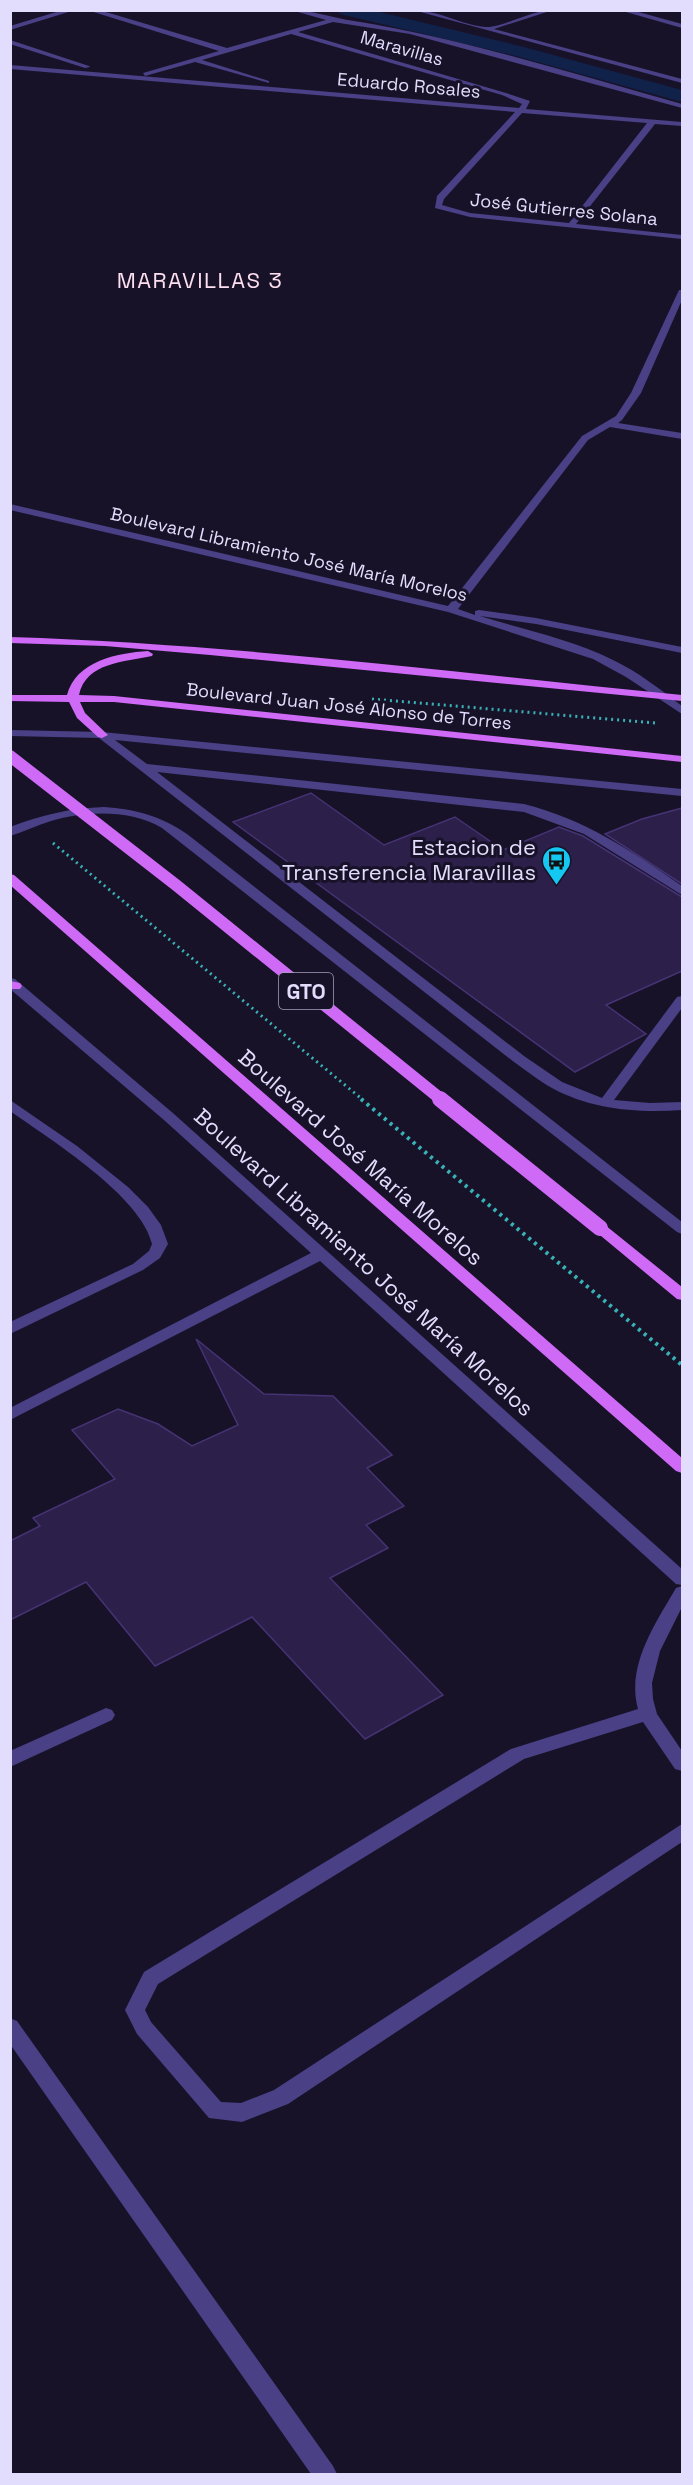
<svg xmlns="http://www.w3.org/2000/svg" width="693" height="2485" font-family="'Space Grotesk',sans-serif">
	<rect width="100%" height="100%" fill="#181229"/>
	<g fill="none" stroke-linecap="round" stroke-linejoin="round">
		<path fill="#10214a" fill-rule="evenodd" d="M337 10H371L524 47 682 90V102L512 55 340 14Z"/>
	</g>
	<path fill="#2c1f49" stroke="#453374" stroke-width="1.5" d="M311 793 384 845 455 817 503 850 559 827 583 836 682 897V971L606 1005 646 1034 575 1072 233 822Z
		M682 808V884L605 834 642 819Z
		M196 1339 264 1394 333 1396 392 1455 367 1468 404 1506 366 1525 388 1548 330 1578 443 1695 365 1739 252 1617 155 1666 86 1582 10 1620V1541L40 1526 33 1518 115 1479 72 1430 118 1409 158 1424 192 1446 238 1425Z"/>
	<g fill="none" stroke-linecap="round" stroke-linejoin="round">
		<path stroke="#38b2b6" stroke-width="3" stroke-dasharray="2 4" stroke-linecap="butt" d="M372 699 655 723
			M53 843 363 1100"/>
		<path stroke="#38b2b6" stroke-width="4" stroke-dasharray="3 4.5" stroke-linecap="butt" d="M361 1099 682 1365"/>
		<path fill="#494085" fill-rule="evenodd" d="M63 10H75L10 30V26Z
			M87 10H99L227 48 326 20 291 10C312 10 333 18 354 21 465 39 574 74 682 104V108L410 34 333 22 298 32 506 93 530 101 526 109 682 122V126L655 124 576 224 682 235V239L470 217 435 208 437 196 515 112 10 69V65L519 108 522 104 502 95 291 34 202 60 269 81V83L195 62 145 76 143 73 219 51ZM522 113 647 123 569 223 470 213 442 205 444 199Z
			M413 10C438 10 461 25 486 27 502 28 531 10 553 10L494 29 682 79V83Z
			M619 10H631L682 24V28Z
			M10 40 89 66 90 67 85 68 10 44Z
			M679 290H682V300L641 393 622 420 618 423 682 433V439L610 427 588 440 458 609 475 615V611L479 610 536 618 682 647V653L536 624 480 616C524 630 571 639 613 660 638 672 660 689 682 706V714L626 677 593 659 448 612 10 510V504L448 606 582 436 616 416 631 393Z
			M10 730 102 732 682 789V796L115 740 147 764 524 804C584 819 632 851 682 886V895L584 834 524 812 157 772 524 1056 562 1082 602 1098 677 997 682 996V1008L614 1100 650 1103 682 1102V1110C638 1113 592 1110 552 1088 539 1081 527 1071 514 1062L99 738 10 736Z
			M104 807C135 809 161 816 187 834L682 1222V1234L677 1232 162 828C129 809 86 811 51 821 37 825 24 832 10 836V827C41 815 71 808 104 807Z
			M10 978 15 979 174 1114 682 1569V1585L676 1584 320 1261 10 1420V1408L311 1253 164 1120 10 989Z
			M10 1100 77 1146 128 1187 148 1207 161 1225 168 1244 160 1258 143 1270 10 1334V1322L133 1264 149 1251 152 1244C141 1196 51 1140 10 1111Z
			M682 1586V1607L660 1651 652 1683 653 1699 657 1714 682 1751V1771L675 1769 643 1722 524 1759 158 1984 145 2010 151 2022 221 2102 241 2103 274 2090 682 1824V1842L288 2104 242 2122 209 2118 137 2034 125 2010 144 1972 511 1749 638 1709C626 1666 655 1624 676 1588Z
			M106 1708 112 1710 115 1715 112 1720 10 1767V1751Z
			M10 2018 17 2021 333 2466 337 2474H311L10 2044Z"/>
		<path fill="#ce6af6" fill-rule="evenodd" d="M10 637C234 644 459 673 682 695V701L210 655 105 646 10 643Z
			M148 651 153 654 152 656C125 662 86 662 79 695L114 696 682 756V762L114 702H80L85 713 108 735 102 738 98 737 77 718 69 702 10 701V695H67C76 661 117 653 148 651Z
			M10 874 14 875 682 1458V1473L676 1471 10 885Z
			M10 981 20 983 22 986 20 989H10Z
			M600 1223 605 1225 682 1287V1300L677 1299 595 1231 593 1228Z"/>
		<path stroke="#ce6af6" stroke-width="12" d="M10 756 176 885 442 1100"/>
		<path stroke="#ce6af6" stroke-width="16" d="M440 1099 600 1228"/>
	</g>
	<defs>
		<symbol id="bus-pin" viewBox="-11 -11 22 30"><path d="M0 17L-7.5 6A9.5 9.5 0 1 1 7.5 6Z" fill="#15c8f1" stroke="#181229"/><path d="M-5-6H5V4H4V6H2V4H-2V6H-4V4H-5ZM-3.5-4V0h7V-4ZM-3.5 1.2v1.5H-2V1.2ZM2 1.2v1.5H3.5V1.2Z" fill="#111"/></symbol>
	</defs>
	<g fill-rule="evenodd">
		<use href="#bus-pin" x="540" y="844" width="33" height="45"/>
	</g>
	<g text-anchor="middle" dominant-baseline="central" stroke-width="6" stroke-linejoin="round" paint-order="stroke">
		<g font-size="18" fill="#e3ddfd" stroke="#181229">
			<text transform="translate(402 48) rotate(16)">Maravillas</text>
			<text transform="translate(409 85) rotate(5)">Eduardo Rosales</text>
			<text transform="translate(564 209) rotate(6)">José Gutierres Solana</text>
			<text transform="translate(289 554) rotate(13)">Boulevard Libramiento José María Morelos</text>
			<text transform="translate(349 706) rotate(6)">Boulevard Juan José Alonso de Torres</text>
		</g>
		<rect fill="#181229" stroke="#a6a0bd" stroke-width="1.5" x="279" y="973" width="54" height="36" rx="4.5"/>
		<g font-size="21" font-weight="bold" fill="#e3ddfd">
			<text x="306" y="991">GTO</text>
		</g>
		<g font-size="22" letter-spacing="1.5" fill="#fddfef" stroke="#181229">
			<text x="200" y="280">MARAVILLAS 3</text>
		</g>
		<g font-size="22" fill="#e3ddfd" stroke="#181229" text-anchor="end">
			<text x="536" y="847">Estacion de<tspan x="536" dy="25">Transferencia Maravillas</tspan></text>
		</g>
		<g font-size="22" fill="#e3ddfd" stroke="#181229">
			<text transform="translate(361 1157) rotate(41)">Boulevard José María Morelos</text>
			<text transform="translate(364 1262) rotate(42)">Boulevard Libramiento José María Morelos</text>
		</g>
	</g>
	<rect width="693" height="2485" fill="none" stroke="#e3ddfd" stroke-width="24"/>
</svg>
